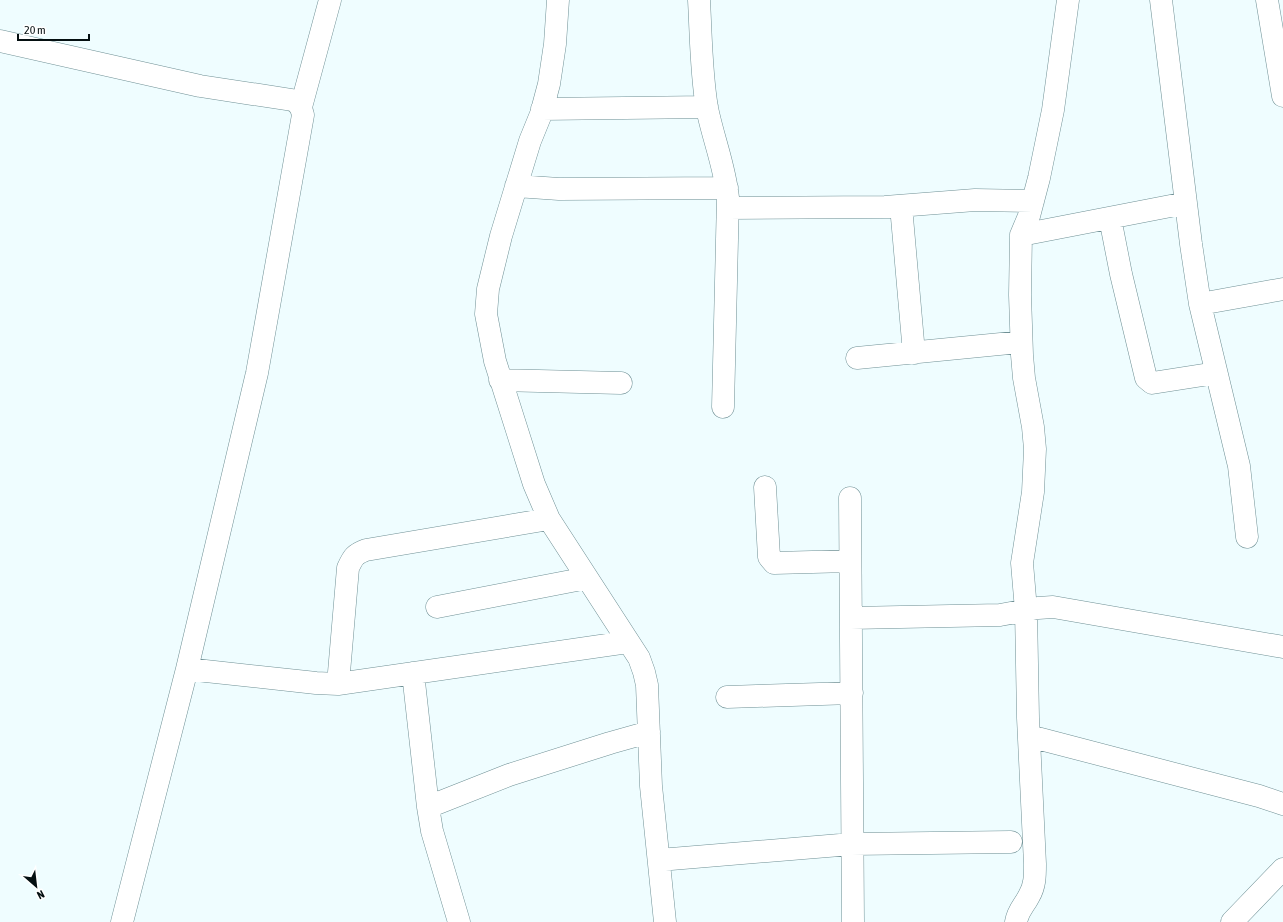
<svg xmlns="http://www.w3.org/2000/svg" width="1283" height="922" font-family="'Asap Condensed',sans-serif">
	<rect width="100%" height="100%" fill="#effdff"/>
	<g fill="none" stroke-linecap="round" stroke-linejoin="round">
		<defs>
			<path id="minor" d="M558 0 555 44 549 84 541 114 530 141 501 236 488 289 486 314 495 361 534 484 549 519 639 658 644 672 647 685 651 786 665 922
				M699 0C701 36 701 72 707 108 713 138 725 167 728 198L723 407
				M1161 0 1191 244 1200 304 1239 466 1247 537
				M1267 0 1283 96
				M0 41 200 86 292 100C300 104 301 107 303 115L257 373 187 669 122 922
				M301 107 330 0
				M542 109 707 107
				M516 186 559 189 727 188
				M901 206 914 353
				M728 208 885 207 975 200 1033 201
				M1110 218 1121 274 1146 378 1152 383 1216 373
				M1021 235 1186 203
				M1200 304 1283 289
				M857 358 1021 342
				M500 380 621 383
				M765 487 769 557 774 563 850 561
				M850 498 853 922
				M437 607 587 578
				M851 618 1000 615 1038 608 1053 607 1283 647
				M187 669 316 683 338 684 628 642
				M413 673 428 807 432 831 459 922
				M338 684 348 568C353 557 355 554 366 550L549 519
				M727 697 852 693
				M1029 736 1259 796 1283 804
				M428 807 509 775 610 743 649 732
				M659 860 852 844 1011 842
				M1016 922C1018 910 1024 906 1029 896 1035 886 1035 876 1035 864L1028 718 1026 610 1022 563 1033 492 1035 449 1033 427 1024 378 1022 355 1020 295 1021 235 1029 216 1039 178 1053 110 1068 0
				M1232 922 1283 869"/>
		</defs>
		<use href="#minor" stroke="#6f9095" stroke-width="23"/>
		<use href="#minor" stroke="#fff" stroke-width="22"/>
	</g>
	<g transform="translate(36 886) rotate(152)" stroke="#ffffff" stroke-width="3" paint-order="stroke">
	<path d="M0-3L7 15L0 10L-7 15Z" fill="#040f11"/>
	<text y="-6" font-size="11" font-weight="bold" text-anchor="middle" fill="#040f11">N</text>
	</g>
	<path d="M18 34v6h71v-6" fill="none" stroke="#040f11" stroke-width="2"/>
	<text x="24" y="34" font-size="12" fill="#040f11" stroke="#ffffff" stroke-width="3" paint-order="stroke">20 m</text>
</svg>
